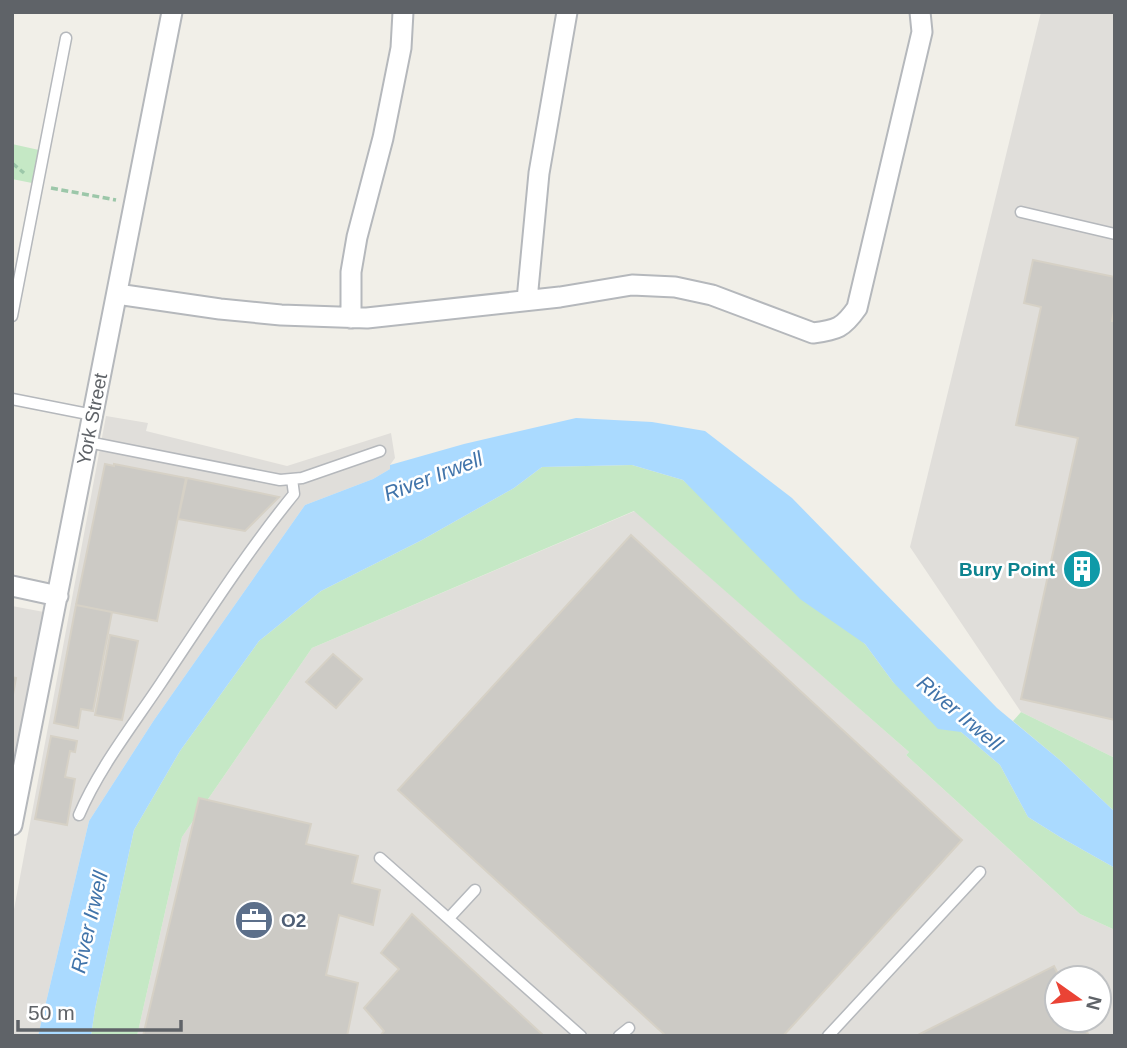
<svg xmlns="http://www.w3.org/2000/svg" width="1127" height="1048" font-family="Helvetica,sans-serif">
	<rect width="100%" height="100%" fill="#f1efe8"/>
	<path fill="#e0deda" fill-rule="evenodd" d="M1041 12H1115V758L1021 712 910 547Z
		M106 416 148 423 146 431 287 466 391 433 395 458 390 465V469L373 479 305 505 154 720 89 821 38 1036H12V920Z
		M635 511 909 752 906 755 1080 914 1115 930V1036H137L182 837 312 648ZM1057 978H1099V1020H1057Z
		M12 606 44 612 13 767H12Z"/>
	<path fill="#c5e8c5" d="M12 144 39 150 32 183 12 179Z
		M632 465 683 480 865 644 893 682 961 732 1000 765 1028 817 1060 837 1115 868V930L1080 914 906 755 909 752 634 511 312 648 182 837 137 1036H91L95 1009 134 830 180 751 259 641 321 591 422 540 514 488 542 467Z
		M1021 712 1115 758V812L1061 761 1013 721Z"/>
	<path fill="#aadaff" d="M576 418 652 422 705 431 792 498 997 708 1061 761 1115 812V868L1060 837 1028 817 1000 765 961 732 938 729 893 682 865 644 800 599 683 480 632 465 542 467 514 488 422 540 321 591 259 641 180 751 134 830 95 1009 91 1036H38L89 821 154 720 305 505 373 479 390 469V465L464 444Z"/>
	<path fill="#cccac5" stroke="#d6d1c6" stroke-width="2" d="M1033 260 1115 277V306L1112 321H1115V720L1021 699 1078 438 1016 425 1041 307 1024 303Z
		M105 464 114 466V464L186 478 157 621 76 605Z
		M187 478 279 497 245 531 178 519Z
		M631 535 962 840 783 1036H666L398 790Z
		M76 605 112 612 93 711 81 709 78 728 54 723Z
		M110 635 138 641 122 720 95 715Z
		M333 654 362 679 336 708 306 682Z
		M12 677 16 678 12 700Z
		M51 736 77 741 75 752 70 751 65 777 75 779 67 825 35 819Z
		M199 798 311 824 306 844 358 856 352 883 380 890 373 925 339 915 326 975 358 983 347 1036H143Z
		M412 914 544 1036H380L384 1031 364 1008 399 969 381 953Z
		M1054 966 1060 978H1057V1020H1081L1089 1036H916Z"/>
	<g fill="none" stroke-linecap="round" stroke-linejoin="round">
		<defs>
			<path id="lane" d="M1021 212 1115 234
				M12 316 66 38
				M12 399 93 415
				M88 442 280 480 302 478 380 451
				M79 815C99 768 133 725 161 683 204 619 245 554 294 494L292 479
				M380 858 581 1036
				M449 918 475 890
				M619 1036 629 1028
				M828 1036 980 872"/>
			<path id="street" d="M117 294 220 309 281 315 367 318 560 297 632 285 675 287 712 295 813 333C837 330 843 328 857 308L922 32 920 12
				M527 300 539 173 567 12
				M351 318V272L357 237 383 138 401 48 403 12
				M12 586 58 596
				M12 825 172 12"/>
		</defs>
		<use href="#lane" stroke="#b5b8bc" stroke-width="13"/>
		<use href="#street" stroke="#b5b8bc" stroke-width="23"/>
		<path stroke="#9cc7a9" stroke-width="3.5" stroke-dasharray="7 3.5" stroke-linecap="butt" d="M12 163 24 173
			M51 188 116 200"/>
		<use href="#lane" stroke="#fff" stroke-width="10"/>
		<use href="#street" stroke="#fff" stroke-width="19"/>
	</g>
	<defs>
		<symbol id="building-disc" viewBox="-11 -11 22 22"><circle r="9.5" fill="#0f9aa8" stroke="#fff"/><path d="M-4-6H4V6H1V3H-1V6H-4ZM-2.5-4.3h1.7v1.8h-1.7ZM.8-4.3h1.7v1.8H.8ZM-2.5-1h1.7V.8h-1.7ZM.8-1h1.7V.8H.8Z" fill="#fff"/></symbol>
		<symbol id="office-disc" viewBox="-11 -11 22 22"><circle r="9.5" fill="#5c6f8a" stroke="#fff"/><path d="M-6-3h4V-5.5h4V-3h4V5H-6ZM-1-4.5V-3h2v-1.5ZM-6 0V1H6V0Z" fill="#fff"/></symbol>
	</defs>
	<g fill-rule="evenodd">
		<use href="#building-disc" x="1060" y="547" width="44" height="44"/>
		<use href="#office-disc" x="232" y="898" width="44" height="44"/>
	</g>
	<g text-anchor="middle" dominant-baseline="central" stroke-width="5" stroke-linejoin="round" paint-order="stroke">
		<g font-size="19" fill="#5f6368" stroke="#fff">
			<text transform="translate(92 419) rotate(-79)">York Street</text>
		</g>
		<g font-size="19" font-weight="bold" fill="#0d838f" stroke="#fff" text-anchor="end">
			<text x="1055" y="569">Bury Point</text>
		</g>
		<g font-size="19" font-weight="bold" fill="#4e5e75" stroke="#fff" text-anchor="start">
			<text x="281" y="920">O2</text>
		</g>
		<g font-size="21" font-style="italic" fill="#4174aa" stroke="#fff">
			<text transform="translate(433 476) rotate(-21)">River Irwell</text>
			<text transform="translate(960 713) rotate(40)">River Irwell</text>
			<text transform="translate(89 922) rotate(-77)">River Irwell</text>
		</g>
	</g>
	<rect width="1127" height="1048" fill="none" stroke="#5f6368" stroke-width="28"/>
	<g transform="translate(1078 999) rotate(104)"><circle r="33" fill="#ffffff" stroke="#bfc1c3" stroke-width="2"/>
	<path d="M0-5L12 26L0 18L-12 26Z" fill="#ea4335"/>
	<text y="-10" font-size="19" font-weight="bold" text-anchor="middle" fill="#5f6368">N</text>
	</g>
	<path d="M18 1020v10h163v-10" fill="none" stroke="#5f6368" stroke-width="3.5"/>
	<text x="28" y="1020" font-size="21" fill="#5f6368" stroke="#ffffff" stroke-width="5" paint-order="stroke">50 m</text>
</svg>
